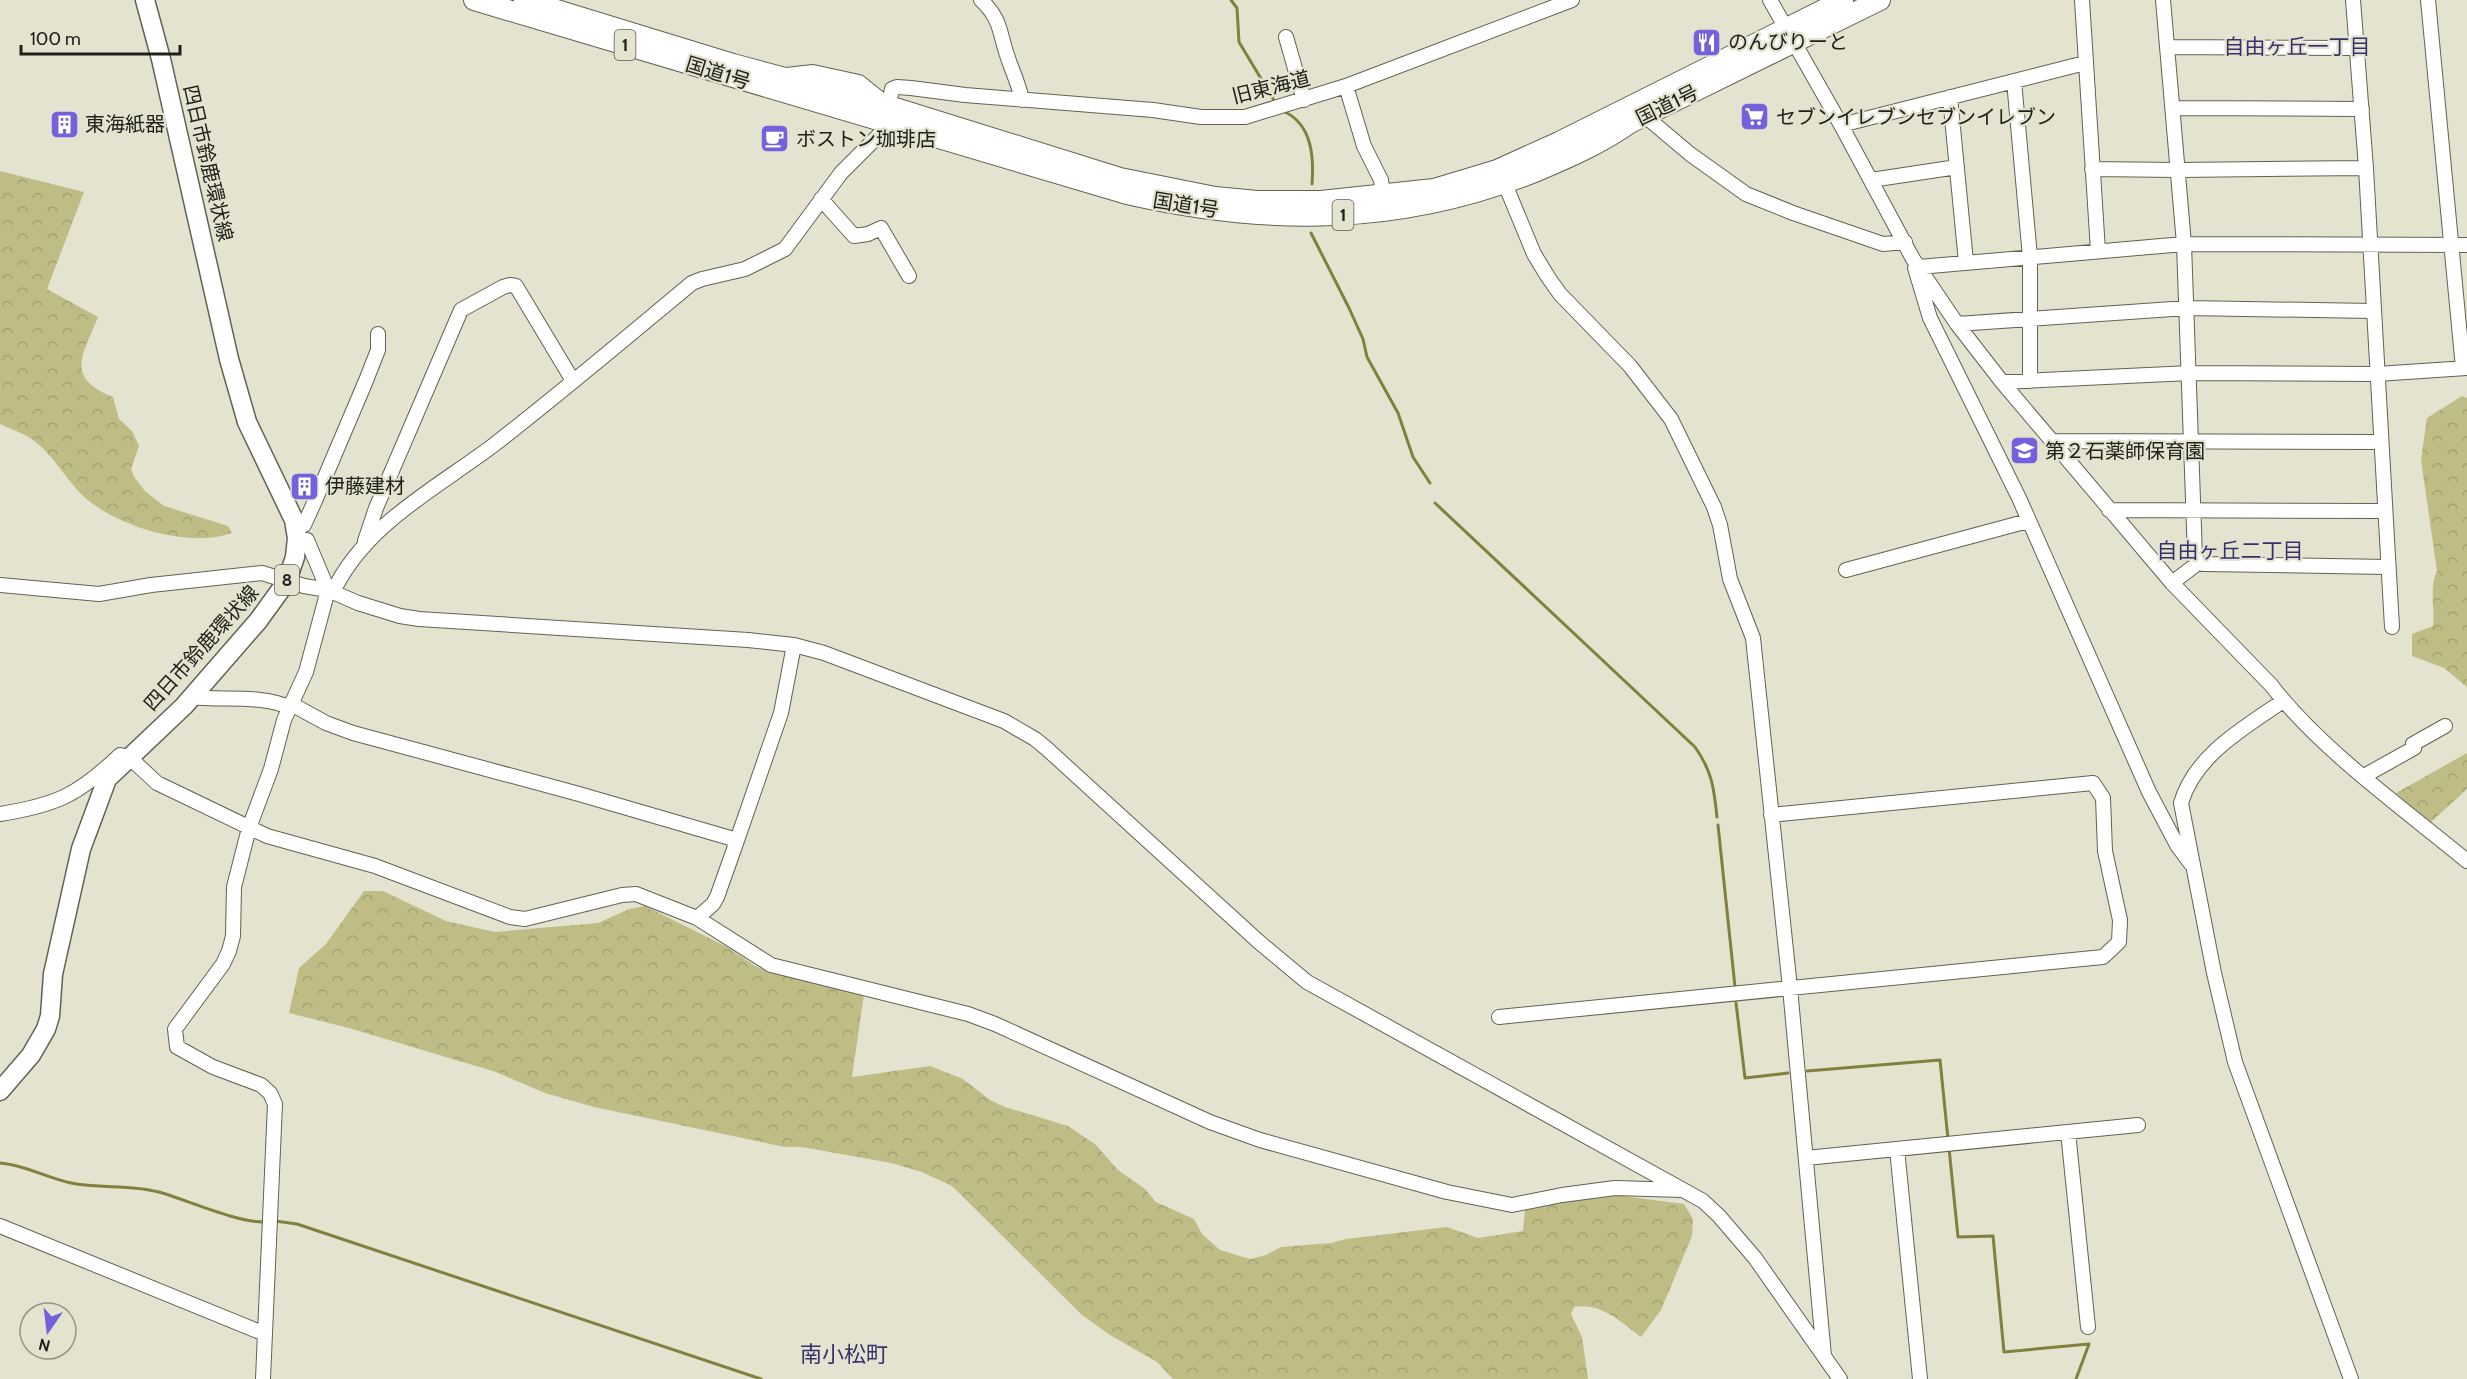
<svg xmlns="http://www.w3.org/2000/svg" width="2467" height="1379" font-family="Cabin,'Noto Sans JP',sans-serif">
	<defs>
		<pattern id="forest-crowns" width="20" height="18" patternUnits="userSpaceOnUse" patternTransform="scale(1.5)"><rect width="20" height="18" fill="#bfbd85"/><path d="M2 6a3 3 0 1 1 6 0M12 15a3 3 0 1 1 6 0" fill="none" stroke="#a4a272"/></pattern>
	</defs>
	<rect width="100%" height="100%" fill="#e3e3d0"/>
	<path fill="url(#forest-crowns)" d="M0 171 84 192 47 289 98 317C83 355 64 377 113 397L119 419 132 431 139 446 131 469 134 477 145 491 164 506 228 526 232 533C190 548 123 528 89 501 68 484 55 456 33 440 24 433 10 429 0 424Z
		M2462 396 2467 398V687L2444 668 2412 656V634L2433 626C2435 608 2429 587 2437 571L2421 460 2427 418Z
		M2467 753V789L2430 823 2396 793Z
		M364 891H383L446 921 495 932 598 923 629 909 645 906 727 947 755 966 771 973 864 994 852 1077 930 1066 963 1079 990 1100 1005 1107 1068 1126 1096 1145 1118 1170 1145 1189 1156 1202 1194 1219 1202 1234 1220 1250 1250 1259 1266 1255 1281 1247 1331 1243 1346 1239 1447 1227 1478 1238 1523 1231 1525 1210 1608 1194 1684 1204 1693 1219 1692 1236 1661 1310 1641 1337C1621 1322 1601 1302 1574 1307L1571 1314 1582 1337 1588 1379H1173L1157 1362 1110 1335 1082 1315 952 1186 922 1172 891 1163 802 1147H785L594 1107 545 1093 496 1072 349 1028 289 1013 299 968 326 944Z"/>
	<g fill="none" stroke-linecap="round" stroke-linejoin="round">
		<path stroke="#82803d" stroke-width="3" d="M1231 0 1237 8 1239 42 1275 102
			M1285 112C1312 125 1314 157 1312 184
			M1311 233 1349 308 1363 339 1367 357 1398 413 1413 457 1430 483
			M1435 503 1695 747C1712 771 1714 788 1717 817
			M1718 825 1735 987
			M1736 1003 1745 1078 1788 1073
			M1807 1071 1940 1060 1948 1139
			M1949 1148 1958 1237 1993 1236 2004 1352 2089 1344 2076 1379
			M0 1163C25 1165 47 1178 71 1183 100 1189 130 1184 159 1192 187 1200 238 1223 265 1222
			M275 1221 297 1224 761 1379"/>
		<defs>
			<path id="minor" d="M981 0C1001 19 999 31 1007 55 1012 71 1019 84 1022 100
				M1770 0 1841 125 1913 259 1957 324 2002 382 2172 583 2271 685C2320 749 2404 809 2467 861
				M2082 0 2098 251
				M2163 0 2184 244 2195 557 2198 563 2204 564 2388 567
				M2353 0 2366 168 2392 627
				M2428 0 2463 368
				M1286 37 1304 100
				M2167 47 2357 48
				M786 75 813 72 859 82 884 102
				M2014 81 2030 257V381
				M1346 86 1364 146 1381 180 1383 195
				M1950 97 1966 262
				M2173 108 2362 109
				M1639 111 1690 154 1746 194 1793 213 1883 244 1905 242
				M1841 125 2085 63
				M2092 169 2178 170 2366 168
				M1871 180 1957 167
				M1505 184 1534 254 1548 277 1560 294 1630 366 1671 419 1714 507 1720 525 1730 579 1753 638 1790 988 1824 1356
				M821 199 854 236 868 234 881 228 909 276
				M1919 267 2184 244 2467 245
				M1915 268 1930 318 2019 498 2149 792 2177 845 2191 864
				M1957 324 2187 308 2373 311
				M2002 382 2190 373 2377 374 2467 368
				M2051 441 2381 442
				M2109 510 2385 511
				M296 529 304 525 314 503 365 383 378 350V334
				M365 541 376 508 461 310 503 287 510 285 516 286 573 381
				M1846 570 2028 521
				M2172 583 2198 563
				M0 585 99 594 151 585 262 573 304 586 328 590 358 603 400 616 419 619 748 640 794 645 824 653 1004 721 1035 739 1046 748 1259 942 1307 982 1703 1201 1719 1216 1755 1258 1840 1379
				M333 592C365 524 437 488 495 444 562 392 627 337 692 283L702 279 745 269 785 249 841 173 880 134 885 122 892 89 897 87 911 88 965 95 1153 110 1201 117H1245L1346 86 1572 0
				M191 697C224 701 261 694 291 708
				M2283 701C2244 728 2195 755 2181 803L2214 973 2235 1062 2351 1379
				M293 705 326 723 353 733 579 794 737 840
				M2364 776 2414 748 2413 744 2445 726
				M0 814C57 805 78 795 120 755L129 757 157 783 267 836 375 866 510 917 525 919 622 895 636 894 697 918 771 965 968 1014 995 1024 1210 1122 1260 1140 1447 1192 1512 1205 1562 1195 1615 1188 1682 1190
				M697 918 713 904 717 897 733 852 781 713 794 645
				M1499 1017 2103 957 2119 942 2120 920 2105 851 2103 798 2093 783 1771 815
				M2068 1132 2088 1327
				M1897 1149 1920 1379
				M1806 1158 2138 1125
				M0 1226 265 1334
				M263 1379 275 1104 270 1093 261 1085 213 1067 177 1047 175 1029 223 964 229 951 233 936 234 887 249 828 271 769 284 720 306 672 328 590 307 540 297 538"/>
			<path id="major" d="M0 1091 31 1055 46 1029 50 1016 53 974 81 849 107 779 184 706 258 621 287 581 295 557 297 538 294 520 247 422 229 359 161 59 145 0"/>
			<path id="highway" d="M474 0 1127 194C1268 226 1401 226 1537 171 1570 157 1600 144 1630 123L1880 0
				M524 0 733 64 889 106 1120 178 1215 197 1257 201H1321L1434 189 1497 170 1559 142 1843 0"/>
		</defs>
		<use href="#minor" stroke="#626252" stroke-width="16"/>
		<use href="#major" stroke="#626252" stroke-width="21"/>
		<use href="#highway" stroke="#626252" stroke-width="22"/>
		<use href="#minor" stroke="#fff" stroke-width="14"/>
		<use href="#major" stroke="#fff" stroke-width="18"/>
		<use href="#highway" stroke="#fff" stroke-width="20"/>
	</g>
	<defs>
		<symbol id="restaurant-square" viewBox="-11 -11 22 22"><rect x="-9" y="-9" width="18" height="18" rx="4" fill="#7461db" stroke="#e3e3d0"/><path d="M-5-6h1v4h1v-4h1v4h1v-4h1v5L-1.5 .5V6h-2V.5L-5-1ZM5-6V6H3V1.5H1.5Q1.5-4 5-6Z" fill="#fff"/></symbol>
		<symbol id="supermarket-square" viewBox="-11 -11 22 22"><rect x="-9" y="-9" width="18" height="18" rx="4" fill="#7461db" stroke="#e3e3d0"/><path d="M-6-5.5h2.5l.6 2H6L4.5 2H-2.5L-4.4-4H-6ZM-1.5 3.2a1.3 1.3 0 1 0 .1 0ZM3 3.2a1.3 1.3 0 1 0 .1 0Z" fill="#fff"/></symbol>
		<symbol id="building-square" viewBox="-11 -11 22 22"><rect x="-9" y="-9" width="18" height="18" rx="4" fill="#7461db" stroke="#e3e3d0"/><path d="M-4-6H4V6H1V3H-1V6H-4ZM-2.5-4.3h1.7v1.8h-1.7ZM.8-4.3h1.7v1.8H.8ZM-2.5-1h1.7V.8h-1.7ZM.8-1h1.7V.8H.8Z" fill="#fff"/></symbol>
		<symbol id="cafe-square" viewBox="-11 -11 22 22"><rect x="-9" y="-9" width="18" height="18" rx="4" fill="#7461db" stroke="#e3e3d0"/><path d="M-5.5-4.5H6V0H3Q3 3.5 0 3.5H-2.5Q-5.5 3.5-5.5 0ZM3-3.2v2h1.7v-2ZM-6 4.5H4V6H-6Z" fill="#fff"/></symbol>
		<symbol id="school-square" viewBox="-11 -11 22 22"><rect x="-9" y="-9" width="18" height="18" rx="4" fill="#7461db" stroke="#e3e3d0"/><path d="M0-5L7-2L0 1L-7-2ZM-4 1L0 2.5L4 1V4Q0 6-4 4Z" fill="#fff"/></symbol>
	</defs>
	<g fill-rule="evenodd">
		<use href="#restaurant-square" x="1690" y="26" width="33" height="33"/>
		<use href="#supermarket-square" x="1738" y="100" width="33" height="33"/>
		<use href="#building-square" x="48" y="108" width="33" height="33"/>
		<use href="#cafe-square" x="758" y="122" width="33" height="33"/>
		<use href="#school-square" x="2008" y="434" width="33" height="33"/>
		<use href="#building-square" x="288" y="470" width="33" height="33"/>
	</g>
	<g text-anchor="middle" dominant-baseline="central" stroke-width="4.5" stroke-linejoin="round" paint-order="stroke">
		<g fill="#e3e3d0" stroke="#5b5b51" stroke-width="1.5">
			<rect x="614.5" y="30" width="21" height="30" rx="4.5"/>
			<rect x="1332.5" y="200" width="21" height="30" rx="4.5"/>
			<rect x="275" y="565" width="24" height="30" rx="4.5"/>
		</g>
		<g font-size="18" font-weight="bold" fill="#21211b">
			<text x="625" y="45">1</text>
			<text x="1343" y="215">1</text>
			<text x="287" y="580">8</text>
		</g>
		<g font-size="20" fill="#21211b" stroke="#e3e3d0" text-anchor="start">
			<text x="1728" y="42">のんびりーと</text>
			<text x="1776" y="117">セブンイレブンセブンイレブン</text>
			<text x="85" y="124">東海紙器</text>
			<text x="796" y="139">ボストン珈琲店</text>
			<text x="2045" y="451">第２石薬師保育園</text>
			<text x="325" y="486">伊藤建材</text>
		</g>
		<g font-size="20" fill="#21211b" stroke="#e3e3d0">
			<text transform="translate(718 73) rotate(17)">国道1号</text>
			<text transform="translate(1271 87) rotate(-14)">旧東海道</text>
			<text transform="translate(1667 105) rotate(-26)">国道1号</text>
			<text transform="translate(208 163) rotate(77)">四日市鈴鹿環状線</text>
			<text transform="translate(1186 205) rotate(9)">国道1号</text>
			<text transform="translate(201 648) rotate(-48)">四日市鈴鹿環状線</text>
		</g>
		<g font-size="21" fill="#382f6b" stroke="#e3e3d0">
			<text x="2297" y="46">自由ヶ丘一丁目</text>
			<text x="2230" y="550">自由ヶ丘二丁目</text>
		</g>
		<g font-size="22" fill="#382f6b" stroke="#e3e3d0">
			<text x="844" y="1354">南小松町</text>
		</g>
	</g>
	<g transform="translate(48 1331) rotate(194)"><circle r="28" fill="#e3e3d0" stroke="#959588" stroke-width="1.5"/>
	<path d="M0-4.5L10 22L0 15L-10 22Z" fill="#7461db"/>
	<text y="-9" font-size="16" font-weight="bold" text-anchor="middle" fill="#21211b">N</text>
	</g>
	<path d="M21 45v9h159v-9" fill="none" stroke="#21211b" stroke-width="3"/>
	<text x="30" y="45" font-size="18" fill="#21211b" stroke="#e3e3d0" stroke-width="4.5" paint-order="stroke">100 m</text>
</svg>
